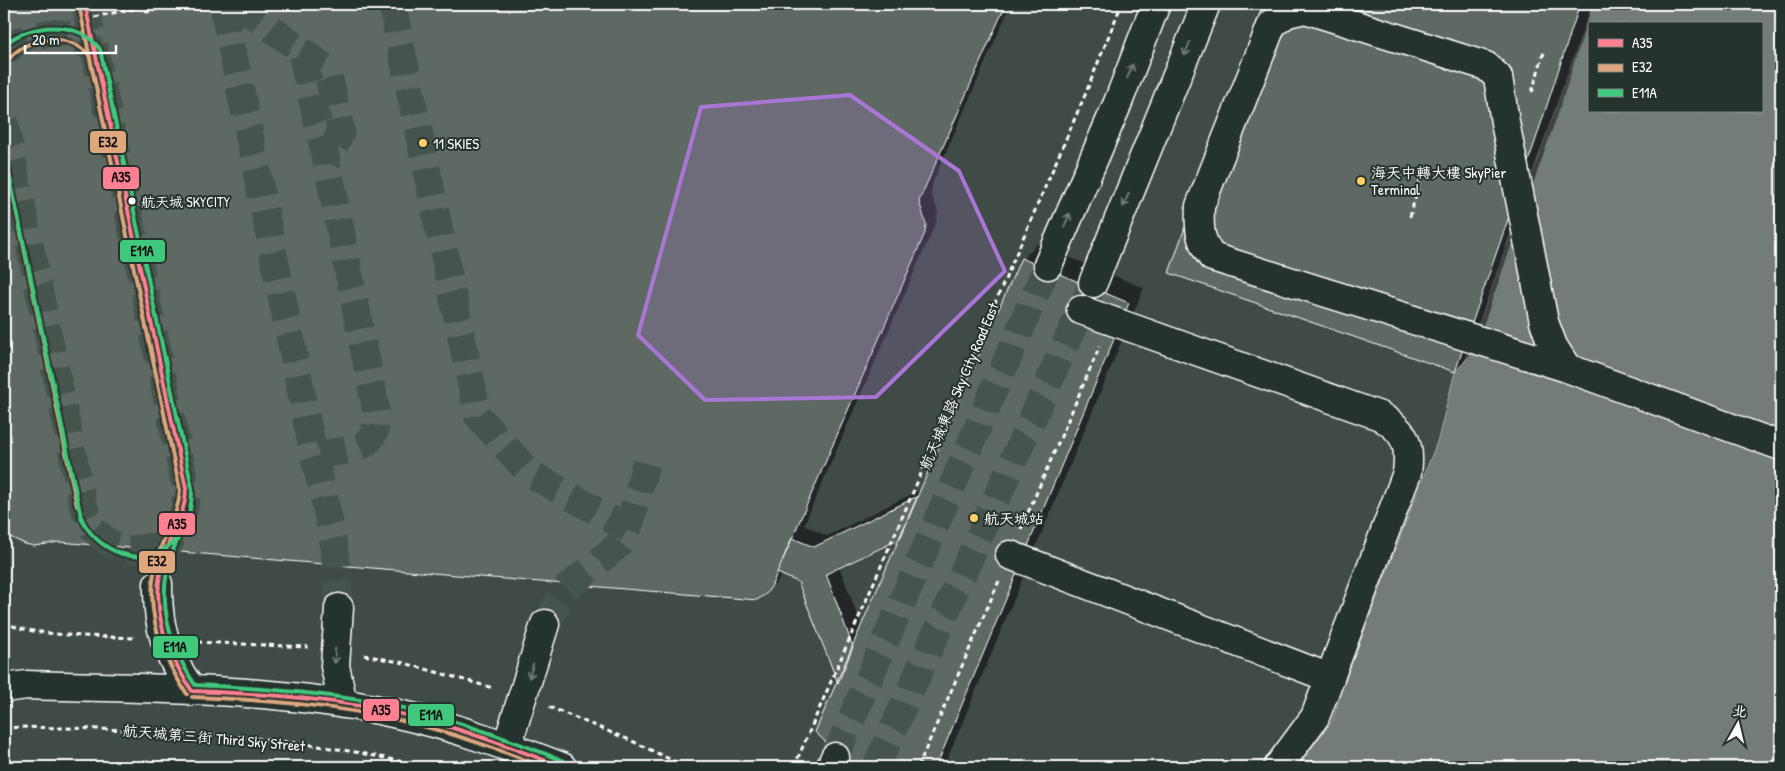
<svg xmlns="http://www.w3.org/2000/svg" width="1785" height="771" font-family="'Patrick Hand','LXGW WenKai TC',sans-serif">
	<rect width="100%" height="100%" fill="#333f3a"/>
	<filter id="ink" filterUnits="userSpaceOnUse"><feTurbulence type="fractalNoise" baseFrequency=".02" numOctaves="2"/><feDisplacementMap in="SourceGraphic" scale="10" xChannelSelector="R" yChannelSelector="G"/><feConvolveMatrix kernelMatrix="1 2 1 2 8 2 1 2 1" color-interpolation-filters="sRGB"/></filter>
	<g filter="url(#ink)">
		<path fill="#404c47" d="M4 4H1593L1466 360 1455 372 1459 380 1344 683 1332 721 1297 767H4Z"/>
		<path fill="#737b78" stroke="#abb0ae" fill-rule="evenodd" d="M1593 4H1755L1781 11V767H1297L1332 721 1344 683 1438 439 1455 372 1466 360ZM1589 24H1761V111H1589Z"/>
		<path fill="#0007" fill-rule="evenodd" d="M4 4H1011L933 182 931 194 938 211 937 220 804 525 827 536 922 489 1022 259 1037 244 1144 288 944 767H854L817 732 839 681 799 581 782 574 778 581 766 593 11 535 4 529ZM901 537 862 627 839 566Z
			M1264 4H1593L1556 119 1474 351 1454 371 1170 272Z"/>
		<path fill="#5f6964" stroke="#fff" d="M4 4H1006L919 201 926 224 925 233 771 587 766 594 757 600 59 542 34 546 25 544 10 537 4 531Z
			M1263 4H1580L1536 139 1455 372 1169 273Z
			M1755 4H1781V11Z
			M1021 258 1129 303 936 767H852L815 732Z
			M918 496 900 539 826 574 853 647 838 683 798 582 777 573 792 538 814 547Z"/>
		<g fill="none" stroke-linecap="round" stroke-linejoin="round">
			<path stroke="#47524e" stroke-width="28" stroke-dasharray="28 14" stroke-linecap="butt" d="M85 4 186 489C187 516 177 523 168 547 162 559 161 572 158 584
				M223 4 314 456C327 507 338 555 339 608
				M237 4 301 50 327 163 375 404C382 454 354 447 314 456
				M392 4 478 416 528 472 628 529
				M301 50 327 69 341 131 327 163
				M4 55C14 37 49 30 68 35 78 38 86 44 94 51
				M4 120 83 505 94 530 110 544 130 550 160 546 174 533
				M545 624 567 588 617 546 627 533 649 452
				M835 757 1048 265
				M876 767 1093 283"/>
			<defs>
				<path id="minor" d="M1305 9 1486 66 1498 77 1505 122 1544 322 1553 346 1567 368 1212 257C1199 241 1199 226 1200 206L1272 24 1287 13Z
					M1048 265 1117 105 1156 4
					M1093 283 1206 4
					M1081 310 1380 416C1405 431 1411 444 1407 473L1315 717 1278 767
					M1567 368 1781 446
					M1010 555 1330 678
					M158 584C157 629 167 655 192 691
					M339 608 335 666 343 704
					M4 688 27 685C149 689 274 687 393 713 451 725 507 746 562 767
					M507 746 545 624
					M831 767 835 757"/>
			</defs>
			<use href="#minor" stroke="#fff" stroke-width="31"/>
			<path stroke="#fff" stroke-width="3" stroke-dasharray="5 4" stroke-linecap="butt" d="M140 4 141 7 147 12 155 10 145 4
				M92 9 118 4
				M94 17 141 7
				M1532 92 1544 52
				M1410 217 1420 180
				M1021 529 1100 346
				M4 622C30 637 101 636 134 638
				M197 642 308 647
				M364 655 404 663 493 688
				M549 707 632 741 686 767
				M4 729 19 727C153 730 292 733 423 767
				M794 767 1085 95 1120 8
				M918 767 999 581"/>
			<use href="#minor" stroke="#26332d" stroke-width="28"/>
			<defs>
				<path id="bus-1" d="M85 4 186 489C186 513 173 528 166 550 148 602 163 647 192 691
					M192 691C266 694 342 699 414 717 465 730 513 748 562 767"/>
				<path id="bus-2" d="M79 5 180 490C179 512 168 527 161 547 141 600 157 649 187 694
					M9 59C27 36 68 32 89 55L96 87
					M4 150 77 506
					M192 697C265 700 340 705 411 723 457 734 501 751 545 767"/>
				<path id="bus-3" d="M4 45C29 23 78 19 100 49L192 488C192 508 188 528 173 542 143 572 95 551 81 517L4 150
					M190 512C186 526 178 537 173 550 155 599 168 643 195 685 268 688 342 694 413 710 465 723 515 742 564 761"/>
			</defs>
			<use href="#bus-1" stroke="#26332d" stroke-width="8"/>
			<use href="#bus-2" stroke="#26332d" stroke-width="8"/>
			<use href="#bus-3" stroke="#26332d" stroke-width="8"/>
			<use href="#bus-1" stroke="#ff8090" stroke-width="4"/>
			<use href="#bus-2" stroke="#dfa77e" stroke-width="4"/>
			<use href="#bus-3" stroke="#40c87c" stroke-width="4"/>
		</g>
		<defs><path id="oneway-shaft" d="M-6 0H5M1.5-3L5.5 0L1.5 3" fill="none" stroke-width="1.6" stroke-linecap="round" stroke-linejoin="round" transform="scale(1.25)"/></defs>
		<g stroke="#727a76">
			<use href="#oneway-shaft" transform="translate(1187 49) rotate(112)"/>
			<use href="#oneway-shaft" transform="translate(1130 71) rotate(-69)"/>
			<use href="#oneway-shaft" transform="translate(1126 200) rotate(112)"/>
			<use href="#oneway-shaft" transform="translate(1067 220) rotate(-67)"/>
			<use href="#oneway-shaft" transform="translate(335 656) rotate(91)"/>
			<use href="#oneway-shaft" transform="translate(531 671) rotate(107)"/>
		</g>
	</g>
	<path fill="#a976d5" fill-opacity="0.2" stroke="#a976d5" stroke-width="4" stroke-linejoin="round" d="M850 95 959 171 1005 271 876 397 705 400 638 335 701 107Z"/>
	<g fill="#ffd166" stroke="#26332d" stroke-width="2">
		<circle cx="423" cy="143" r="5"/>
		<circle cx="1361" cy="181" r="5"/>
		<circle cx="974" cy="518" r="5"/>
	</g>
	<circle fill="#fff" stroke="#26332d" stroke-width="2" cx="132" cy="201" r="4.5"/>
	<g text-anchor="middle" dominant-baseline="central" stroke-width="4" stroke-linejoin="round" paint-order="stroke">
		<g font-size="14" fill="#fff" stroke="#26332d" text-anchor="start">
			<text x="141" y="201">航天城 SKYCITY</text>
		</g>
		<g font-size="15" fill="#fff" stroke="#26332d" text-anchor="start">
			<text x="433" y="143">11 SKIES</text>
			<text x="1371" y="172">海天中轉大樓 SkyPier<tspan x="1371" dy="17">Terminal</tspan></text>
			<text x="984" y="518">航天城站</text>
		</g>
		<g font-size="15" fill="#fff" stroke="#26332d">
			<text transform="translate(959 386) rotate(-67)">航天城東路 Sky City Road East</text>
			<text transform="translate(214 738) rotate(5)">航天城第三街 Third Sky Street</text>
		</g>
	</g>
	<g stroke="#26332d" stroke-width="2">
		<rect x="89" y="130" width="38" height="24" rx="5" fill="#dfa77e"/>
		<rect x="102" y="166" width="38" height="24" rx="5" fill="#ff8090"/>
		<rect x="119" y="239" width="47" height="24" rx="5" fill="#40c87c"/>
		<rect x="158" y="512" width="38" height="24" rx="5" fill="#ff8090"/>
		<rect x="138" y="550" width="38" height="24" rx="5" fill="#dfa77e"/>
		<rect x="152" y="635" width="47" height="24" rx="5" fill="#40c87c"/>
		<rect x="362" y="698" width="38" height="24" rx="5" fill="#ff8090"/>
		<rect x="407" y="703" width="48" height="24" rx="5" fill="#40c87c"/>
	</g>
	<g font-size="14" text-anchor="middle" font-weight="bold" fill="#111">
		<text x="108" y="147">E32</text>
		<text x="121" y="182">A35</text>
		<text x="142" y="256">E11A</text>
		<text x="177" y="529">A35</text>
		<text x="157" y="566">E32</text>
		<text x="175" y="652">E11A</text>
		<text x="381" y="715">A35</text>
		<text x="431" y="720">E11A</text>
	</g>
	<rect width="1785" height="771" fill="none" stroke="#26332d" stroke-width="20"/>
	<rect x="10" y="10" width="1765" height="751" fill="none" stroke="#fff" stroke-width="2" filter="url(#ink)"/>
	<rect x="1588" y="22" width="175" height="90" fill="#26332d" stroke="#7d8581"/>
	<rect x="1598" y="39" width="25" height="8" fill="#ff8090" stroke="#7d8581"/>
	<text x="1632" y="48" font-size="15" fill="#ffffff">A35</text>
	<rect x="1598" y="64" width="25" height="8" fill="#dfa77e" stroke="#7d8581"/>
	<text x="1632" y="72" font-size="15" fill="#ffffff">E32</text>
	<rect x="1598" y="89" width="25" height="8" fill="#40c87c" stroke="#7d8581"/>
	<text x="1632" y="98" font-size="15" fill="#ffffff">E11A</text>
	<g transform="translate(1738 724) rotate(8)" stroke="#26332d" stroke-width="4" paint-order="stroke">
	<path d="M0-4L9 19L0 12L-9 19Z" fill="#ffffff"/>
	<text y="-8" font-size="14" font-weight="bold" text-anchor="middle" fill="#ffffff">北</text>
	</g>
	<path d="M25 45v8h91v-8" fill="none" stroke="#ffffff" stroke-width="2.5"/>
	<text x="32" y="45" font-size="15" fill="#ffffff" stroke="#26332d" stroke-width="4" paint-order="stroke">20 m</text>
</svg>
